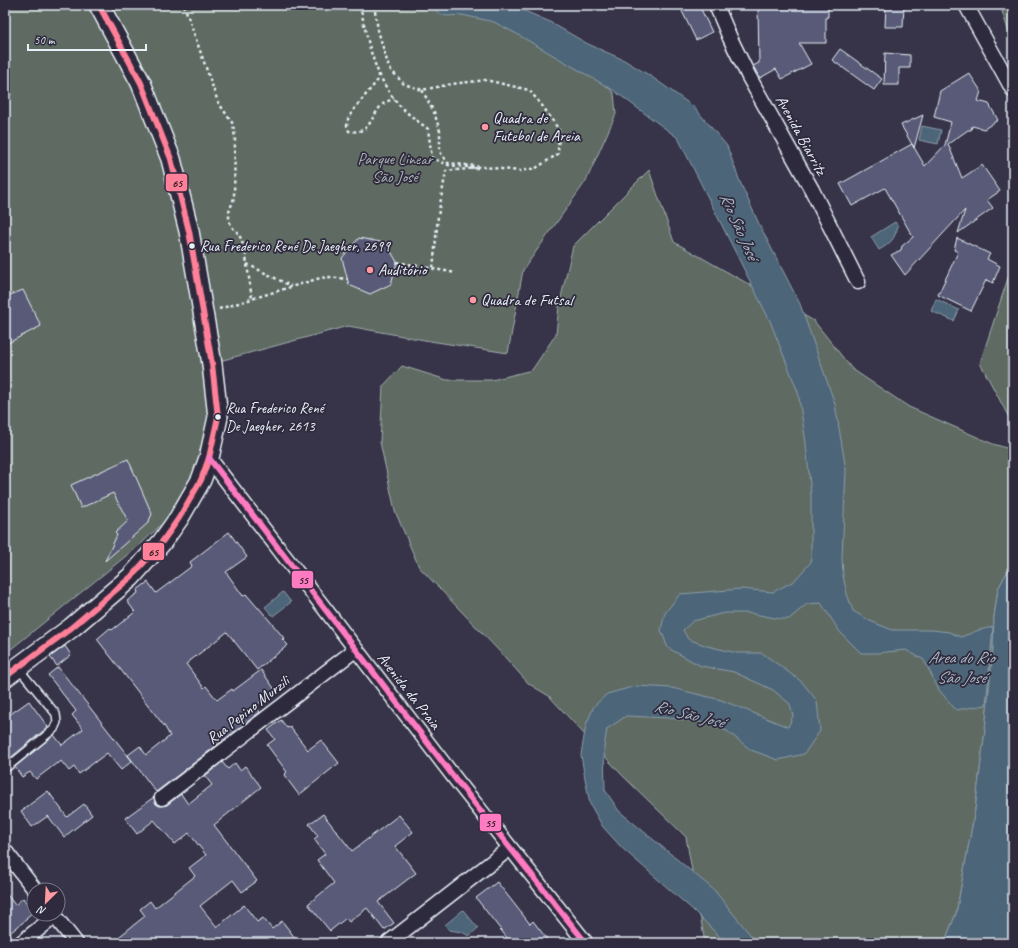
<svg xmlns="http://www.w3.org/2000/svg" width="1018" height="948" font-family="Caveat,sans-serif">
	<rect width="100%" height="100%" fill="#373449"/>
	<filter id="ink" filterUnits="userSpaceOnUse"><feTurbulence type="fractalNoise" baseFrequency=".025" numOctaves="2"/><feDisplacementMap in="SourceGraphic" scale="8" xChannelSelector="R" yChannelSelector="G"/><feConvolveMatrix kernelMatrix="1 2 1 2 8 2 1 2 1" color-interpolation-filters="sRGB"/></filter>
	<g filter="url(#ink)">
		<path fill="#5e6b62" stroke="#a3aead" d="M5 5H91L133 85 166 159 182 233 211 412 206 463 167 519 142 543 5 654V102L11 95 8 69 5 62Z
			M105 5H440L480 13 592 73 614 93 616 114 586 181 523 270 508 353 430 341 348 326 216 362 195 234Z
			M1000 5H1013V45Z
			M649 170 674 242 814 321 852 369 909 407 993 444 1013 450V561L998 589 994 617 993 649 985 730 975 810 956 914 944 943H705L686 837 622 775 549 696 529 684 502 654 419 567 395 511 380 442 383 386 402 366 447 380H492L532 370 556 334 559 306 573 246Z
			M1013 263V425L980 363Z"/>
		<path fill="#4d6578" stroke="#8b9dab" d="M433 5H511L548 21 588 44 624 60 652 77 694 107 727 146 740 182 760 226 800 304 835 404 846 470 842 557 843 576 847 594 853 611 870 621 892 630H932L949 632 961 637 979 630 993 627 986 705 956 710 939 690 924 660 906 650 877 653H861L840 632 821 603 807 604 789 619H780L749 613H724L693 621 683 630 688 639 707 646 737 653H762L802 682 817 701 820 731 804 754 778 760 751 750 727 731 707 723 668 718 626 716 607 729 604 747 605 790 619 811 714 890 757 943H724L720 937 693 910 622 848 603 827 590 804 584 773 581 755 586 725 594 706 607 694 636 686 672 688 721 700 788 727 793 716 790 704 773 690 734 672 701 666 668 648 661 630 665 613 680 594 741 589 773 592 794 581 811 562V496L806 443 798 392 770 321 678 138 613 90 515 33 494 22 462 15 447 16 438 13Z
			M922 126 941 130 938 144 919 140Z
			M895 222 898 226C894 240 891 243 879 250L871 237Z
			M936 299 959 310 954 321 931 311Z
			M1013 561V943H944L956 914 975 810 985 730 993 649 994 617 998 589Z
			M283 592 291 602 273 616 265 607Z
			M463 910 478 928 469 936 462 932 449 930 445 925Z"/>
		<path fill="#595a77" stroke="#e8f1f8" d="M679 5H699L712 32 696 40Z
			M758 5H828V17H826V43H799L811 64 782 79 776 69 760 78 753 66 759 63Z
			M886 5H904L903 27H885Z
			M840 49 882 79 874 90 832 60Z
			M885 53 910 55V68H899V85H884Z
			M969 73 981 91 978 101 989 104 998 120 984 129 972 126 971 130H968L948 144 962 178 982 165 1000 191 987 200 993 208 958 233 965 210 905 275 891 255 901 250 902 246 913 237 885 188 852 206 840 184 912 144 925 166 945 145 951 122 934 117 940 91Z
			M923 115 914 148 901 125Z
			M359 238 386 243 397 262 391 284 370 294 349 285 342 258Z
			M957 238 990 254 987 259 1000 266 993 283 986 280 971 311 938 295 958 252 954 250Z
			M23 290 41 326 8 343 5 336V297Z
			M128 459 152 514 148 523 105 561 117 535 115 533 128 521 113 493 81 508 71 485Z
			M229 532 247 557 226 572 243 596 246 594 258 608H259L284 638 282 639 288 645 257 670 227 632 186 664 204 688 206 686 217 700 232 689 233 691 261 670 276 691 255 706 260 712 156 792 128 755 140 746 146 755 170 736 165 727 97 639 110 628 112 630 135 612 127 601 138 593 137 590 148 582 156 593 192 566 190 562Z
			M65 646 71 655 57 666 50 657Z
			M58 667 132 761 121 770 107 753 79 774 74 767 69 771 61 761 58 764 57 763 36 779 30 772 22 777 15 767 54 735 62 745 83 729 72 715 76 711 48 675Z
			M29 701 48 727 9 759 5 754V718Z
			M281 720 287 728 290 727 308 750 321 740 339 763 299 795 284 775 287 772 267 745 275 739 268 730Z
			M222 762 228 769 235 763 240 770 245 766 261 787 214 825 257 881 242 892 233 880 200 906 217 927 244 905 257 922 263 918 272 929 282 921 299 943H126L120 936 145 916 140 909 150 901 155 908 195 876 189 868 206 855 189 833 175 844 154 820 137 834 125 818 154 797 155 803 159 806 167 805 181 794 188 804 212 785 205 776Z
			M48 791 67 817 84 804 92 815 64 837 48 816 32 827 21 811Z
			M323 814 352 851 399 815 413 832 395 846 416 873 378 902 394 923 384 930 367 908 349 922 346 918 330 931 308 904 334 883 317 860 325 854 314 839 318 836 309 824Z
			M497 882 530 924 533 921 550 943H511L476 898Z
			M5 892 15 905 23 898 33 912 26 918 27 919 5 937Z"/>
		<g fill="none" stroke-linecap="round" stroke-linejoin="round">
			<defs>
				<path id="service" d="M5 769 54 729 57 722 56 714 18 668"/>
				<path id="minor" d="M716 5 730 38 749 77 812 190 858 282
					M966 5 1013 90
					M209 458 457 781 586 943
					M162 798 355 650
					M5 851 35 890
					M53 914 76 943
					M21 943 55 916
					M388 943 510 848"/>
				<path id="secondary" d="M5 677 71 628 131 577 162 542 179 518 201 480 209 458 218 417 212 364 189 231 171 159 141 83 99 5"/>
			</defs>
			<use href="#service" stroke="#e8f1f8" stroke-width="10"/>
			<use href="#minor" stroke="#e8f1f8" stroke-width="17"/>
			<use href="#secondary" stroke="#e8f1f8" stroke-width="22"/>
			<path stroke="#e8f1f8" stroke-width="2.5" stroke-dasharray="3 3" stroke-linecap="butt" d="M184 5 218 102 233 124 235 138 234 198 229 212V219L231 226 239 234 245 250 252 299
				M360 5C368 43 374 78 401 107 409 115 419 122 428 129L432 158 448 165 477 168 446 171 438 216 433 269
				M374 5 378 30 389 68 404 84 422 90 452 84 486 80 529 90 544 108 559 130 558 154 536 168 520 171 448 163 440 152V131L434 112 422 90
				M378 74V80L354 109 348 119 347 126 349 131C370 135 370 118 381 106 384 102 390 101 394 98
				M397 262 456 273
				M247 264 291 286
				M219 309 320 278 328 277 347 279"/>
			<use href="#service" stroke="#2f2a3d" stroke-width="7"/>
			<use href="#minor" stroke="#2f2a3d" stroke-width="14"/>
			<use href="#secondary" stroke="#2f2a3d" stroke-width="19"/>
			<defs>
				<path id="bus-1" d="M5 677 71 628 131 577 162 542 179 518 201 480 209 458 218 417 212 364 189 231 171 159 141 83 99 5"/>
				<path id="bus-2" d="M209 458 457 781 586 943"/>
			</defs>
			<use href="#bus-1" stroke="#2f2a3d" stroke-width="9"/>
			<use href="#bus-2" stroke="#2f2a3d" stroke-width="9"/>
			<use href="#bus-1" stroke="#ff8098" stroke-width="6"/>
			<use href="#bus-2" stroke="#fe7ac1" stroke-width="6"/>
		</g>
	</g>
	<g fill="#ff9aa2" stroke="#2f2a3d" stroke-width="1.5">
		<circle cx="485" cy="127" r="4"/>
		<circle cx="370" cy="270" r="4"/>
		<circle cx="473" cy="300" r="4"/>
	</g>
	<g fill="#e8f1f8" stroke="#2f2a3d" stroke-width="1.5">
		<circle cx="192" cy="246" r="3.5"/>
		<circle cx="218" cy="417" r="3.5"/>
	</g>
	<g text-anchor="middle" dominant-baseline="central" stroke-width="3.5" stroke-linejoin="round" paint-order="stroke">
		<g font-size="15" fill="#e8f1f8" stroke="#2f2a3d" text-anchor="start">
			<text x="200" y="246">Rua Frederico René De Jaegher, 2699</text>
			<text x="226" y="408">Rua Frederico René<tspan x="226" dy="18">De Jaegher, 2613</tspan></text>
		</g>
		<g font-size="16" fill="#e8f1f8" stroke="#2f2a3d" text-anchor="start">
			<text x="493" y="118">Quadra de<tspan x="493" dy="18">Futebol de Areia</tspan></text>
			<text x="378" y="270">Auditório</text>
			<text x="481" y="300">Quadra de Futsal</text>
		</g>
		<g font-size="16" fill="#e8f1f8" stroke="#2f2a3d">
			<text transform="translate(801 135) rotate(61)">Avenida Biarritz</text>
			<text transform="translate(409 691) rotate(52)">Avenida da Praia</text>
			<text transform="translate(248 710) rotate(-38)">Rua Pepino Murzili</text>
		</g>
		<g font-size="16" fill="#aab5b4" stroke="#2f2a3d">
			<text x="395" y="159">Parque Linear<tspan x="395" dy="18">São José</tspan></text>
		</g>
		<g font-size="17" font-style="italic" fill="#aab9c5" stroke="#2f2a3d">
			<text transform="translate(739 226) rotate(66)">Rio São José</text>
			<text x="961" y="657">Area do Rio<tspan x="961" dy="20">São José</tspan></text>
			<text transform="translate(689 714) rotate(14)">Rio São José</text>
		</g>
	</g>
	<g stroke="#2f2a3d" stroke-width="1.5">
		<rect x="165" y="173" width="23" height="19" rx="4" fill="#ff8098"/>
		<rect x="142" y="542" width="23" height="19" rx="4" fill="#ff8098"/>
		<rect x="291" y="570" width="23" height="19" rx="4" fill="#fe7ac1"/>
		<rect x="479" y="813" width="23" height="19" rx="4" fill="#fe7ac1"/>
	</g>
	<g font-size="11" text-anchor="middle" font-weight="bold" fill="#111">
		<text x="177" y="187">65</text>
		<text x="153" y="556">65</text>
		<text x="303" y="584">55</text>
		<text x="490" y="827">55</text>
	</g>
	<rect width="1018" height="948" fill="none" stroke="#2f2a3d" stroke-width="20"/>
	<rect x="10" y="10" width="998" height="928" fill="none" stroke="#e8f1f8" stroke-width="1.5" filter="url(#ink)"/>
	<g transform="translate(46 902) rotate(204)"><circle r="19" fill="#2f2a3d" stroke="#797a88"/>
	<path d="M0-3L7 15L0 10L-7 15Z" fill="#ff9aa2"/>
	<text y="-6" font-size="11" font-weight="bold" text-anchor="middle" fill="#e8f1f8">N</text>
	</g>
	<path d="M28 44v6h118v-6" fill="none" stroke="#e8f1f8" stroke-width="2"/>
	<text x="34" y="44" font-size="12" fill="#e8f1f8" stroke="#2f2a3d" stroke-width="3" paint-order="stroke">50 m</text>
</svg>
